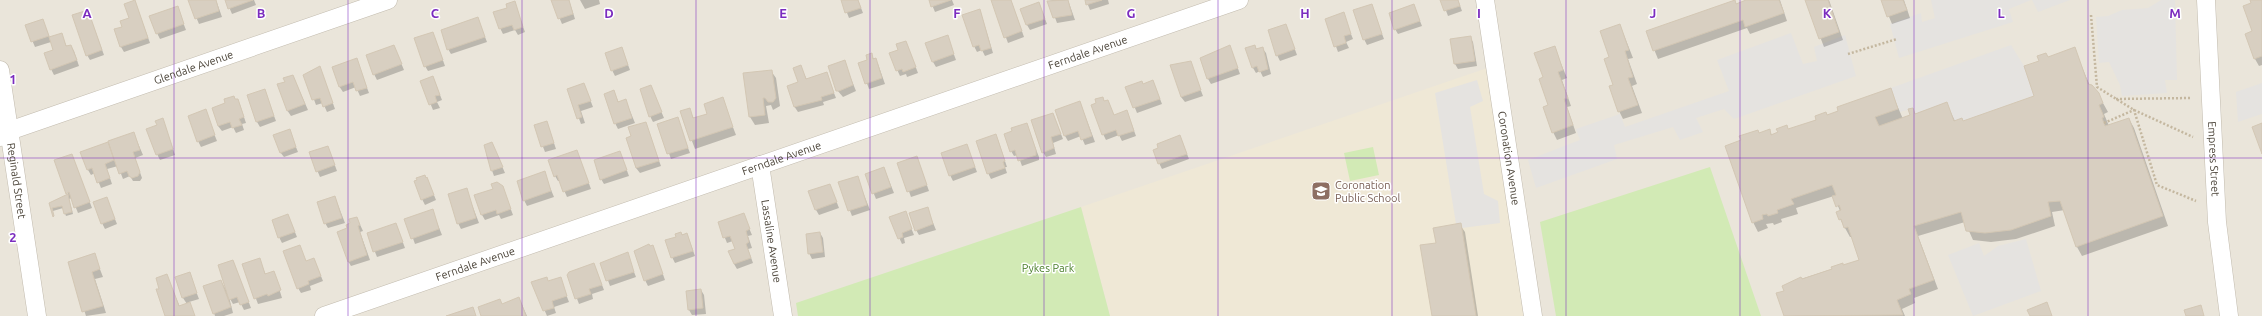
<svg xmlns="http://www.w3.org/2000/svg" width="2262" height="316" font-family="Ubuntu,sans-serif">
	<rect width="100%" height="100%" fill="#f6f3ec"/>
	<path fill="#eae5da" d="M0 0H2262V316H0Z"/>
	<path fill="#efe8d6" d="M1499 64 1533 316H1110L1081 207Z"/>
	<path fill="#d2eab5" d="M1373 147 1379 175 1350 181 1344 153Z
		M1710 167 1761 316H1556L1540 222Z
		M1081 207 1110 316H798L796 303Z"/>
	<path fill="#e5e3e0" d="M1931 0H2031L2009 9 2013 22 1899 58 1890 24 1921 13 1922 22 1935 18Z
		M2032 0H2070L2038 12Z
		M2161 0H2175L2177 80H2165L2167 93 2122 96 2120 85 2109 62 2099 63 2096 17 2108 16 2122 10 2148 8Z
		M1791 33 1803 64 1817 61 1814 47 1845 35 1856 76 1734 119 1724 109 1696 118 1703 132 1680 140 1673 127 1614 145 1617 159 1536 188 1528 160 1580 140 1576 129 1620 114 1625 127 1729 91 1717 60Z
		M2011 45 2024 66 2034 96 1963 121 1962 118 1954 121 1947 102 1915 114 1913 108 1900 112 1891 88Z
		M1477 80 1483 101 1470 107 1484 194 1498 201 1500 223 1462 228 1456 224 1435 93Z
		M2262 83V114L2238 122 2236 92Z
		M2026 239 2041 291 1973 316 1948 255 1979 243 1984 256 1998 246Z"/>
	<path fill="#0003" d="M189 0H216L222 17 199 24Z
		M226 0H254L256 5 232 14Z
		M552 0H569L575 19 562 24Z
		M580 0H599L600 4 585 9Z
		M842 0H858L863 13 849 18Z
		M930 0H952L954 5 935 12Z
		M992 0H1011L1024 37 1008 43Z
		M1053 0H1068L1075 20 1057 23 1049 1Z
		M1086 0H1108L1109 4 1090 10Z
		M1442 0H1458L1462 11 1448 16Z
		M1749 0H1780L1787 21 1750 34 1747 28 1658 59 1647 32Z
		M1806 0H1829L1843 40 1824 47Z
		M1882 0H1904L1910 18 1892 24Z
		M2251 0H2262V65L2259 66 2255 59Z
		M135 1 150 43 124 52 121 47 123 27 130 19Z
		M514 2 525 32 518 35 515 30 503 34 500 28 508 9Z
		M1039 3 1047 24 1030 30 1027 25Z
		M1371 5 1384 39 1367 45 1364 39Z
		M1414 6 1422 26 1398 34 1395 29Z
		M177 7 186 30 160 39 157 33Z
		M980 10 993 53 985 56 982 50 977 52 974 46Z
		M88 11 104 55 90 60 87 55Z
		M1343 14 1353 39 1346 42 1349 48 1338 52 1326 19Z
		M478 19 487 42 451 54 448 49Z
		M1286 25 1297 55 1280 61 1277 55Z
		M1620 25 1633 58 1628 59 1637 84 1632 86 1642 113 1623 119 1619 111 1615 85Z
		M26 26H45L50 38 61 34 67 47 71 46 74 51 79 66 54 75 51 69 54 51 51 42 35 47Z
		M947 36 956 60 936 67 933 62Z
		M1470 37 1473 42 1477 66 1458 69 1455 64Z
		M435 38 445 66 428 71 425 66Z
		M906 42 918 73 907 77 906 74 900 76 890 54 899 51Z
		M394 46 404 70 377 80 374 74Z
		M1255 46 1257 50 1262 48 1266 53 1271 74 1263 77 1260 71 1256 73 1253 68Z
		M1554 47 1567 78 1562 80 1571 106 1567 107 1576 133 1557 140 1553 132 1544 78Z
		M2074 48 2090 86 2098 94 2108 112 2104 114 2109 126 2129 119 2134 128 2168 226 2082 256 2077 247 2065 210 2052 212 2055 226 2016 239 1991 242 1973 240 1965 222 1918 236 1938 289 1914 298 1915 303 1902 309 1905 316H1785L1777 294 1785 292 1792 282 1860 260 1852 237H1850L1840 219V211L1834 196 1796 208 1798 214 1781 219 1782 222 1774 225 1773 223 1766 224 1768 228 1758 232 1753 222 1759 134 1769 130 1772 135 1789 130 1827 116 1890 89 1903 119 1911 116 1912 109 1915 114 1946 103 1955 121 1963 122 2036 97 2048 58Z
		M622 49 630 70 615 76 612 70Z
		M1232 52 1240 74 1211 84 1208 79Z
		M871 55 878 64 885 84 869 89 860 64 869 61Z
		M356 59 369 93 360 96 356 87 343 92 339 86Z
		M844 61 856 91 843 97 837 90Z
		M1190 62 1203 96 1185 102 1181 97Z
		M801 67 807 80 826 73 836 98 823 102 824 105 798 112 794 106Z
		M771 71 776 78 780 106 773 110 771 105 766 106 769 123 755 125 750 117 744 74Z
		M322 73 335 109 327 112 323 103 316 105 305 75Z
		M293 76 308 110 291 116 287 110 286 82Z
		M433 77 442 100 437 102 440 108 433 110 421 81Z
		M1153 81 1162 104 1137 113 1127 88 1142 82 1143 85Z
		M584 84 593 107 581 111 585 123 581 124 568 89Z
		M264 90 276 121 260 127 257 122Z
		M614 92 619 103 626 101 635 123 618 129 615 123Z
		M653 92 664 118 653 122 650 116Z
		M1102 98 1105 102 1108 101 1114 116 1129 117 1136 136 1122 141 1119 135 1106 140 1103 134Z
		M722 99 736 135 695 149 681 112 689 109 694 119 708 114Z
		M235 100H237L240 105 246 123 242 124 244 130 236 133 233 127 222 131 218 126Z
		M1080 102 1095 142 1085 145 1081 136 1068 141 1065 136Z
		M205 111 217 141 201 147 198 141Z
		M1053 114 1063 139 1053 143 1056 154 1046 157 1043 152Z
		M677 119 690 153 671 159 659 125Z
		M547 122 556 149 545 152 535 126Z
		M645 123 661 166 640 173 636 168 632 137Z
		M1026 124 1039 157V160L1022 166 1018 155 1014 156 1011 151 1013 131Z
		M165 125 175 155 160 160 157 154Z
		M289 130 298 152 284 157 280 152Z
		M134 134 143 155 135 158 142 178 140 181H133L130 176 123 179 118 166 107 169 112 184 101 188 95 173 91 175 88 170 82 152Z
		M1180 136 1189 159 1162 169 1159 163Z
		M998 140 1007 167H1005L1007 173 991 179 988 173Z
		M492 143 505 173 494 176 486 154Z
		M967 146 977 172 953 181 950 175Z
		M577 151 591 189 567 197 560 181H558L555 176Z
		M330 152 337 171 320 177 310 153Z
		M620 152 629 176 604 184 601 179Z
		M72 155 92 208 78 213 72 198 69 199 73 214 66 216 63 208 53 211 52 208 68 195Z
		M917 157 929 191 911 197 899 163Z
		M884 168 894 193 876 199 866 174Z
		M544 173 554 197 527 206 524 200Z
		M857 177 870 210 852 216 839 183Z
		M427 178 436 200 425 205 422 199Z
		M830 185 839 208 819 215 816 210Z
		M502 186 513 215 501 219 499 215 485 220 482 215Z
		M466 189 479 223 461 229 458 223Z
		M335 197 345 223 328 228 325 223Z
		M107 199 117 224 105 229 102 223Z
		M927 208 936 230 919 235 916 230Z
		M432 210 442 235 415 244 406 219Z
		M905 213 914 235 904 238 905 243 902 244 890 218Z
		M743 214 752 235 748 236 752 248 748 249 753 263 737 269 734 264 736 249 733 241 727 243 719 223Z
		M288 215 297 237 282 243 279 237Z
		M357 218 363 231 360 232 370 260 351 266 348 261V229Z
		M396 224 405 248 377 257 368 234Z
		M1460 225 1465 232 1478 316H1433L1437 243Z
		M820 233 823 238 825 257 812 259 809 253Z
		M687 234 695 256 675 263 672 257 677 235Z
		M299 246 306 262 314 259 323 281 310 286 311 290 301 293 298 288Z
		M653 246 665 280 648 286 645 280 650 247Z
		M94 254 103 277 95 279 106 313 86 316 69 262Z
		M627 254 636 277 610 286 602 264Z
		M259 259 266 275 274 272 282 298 258 304 243 265Z
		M233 261 251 308 244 310 240 302 233 304 229 297 233 313 224 316H215L214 313 221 281 226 290Z
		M594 264 604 290 592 294 593 299 579 304 568 275Z
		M189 273 199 299 189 302 195 316H167L171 286 180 307 187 304 183 298Z
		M560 279 569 302 554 307 556 313 547 316 533 283 548 282Z
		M701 290 704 295 706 314 692 315 689 310Z
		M519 298 527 316H482L502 305Z"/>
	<path fill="#d8cfc1" stroke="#d3c7b4" d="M135 0 148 38 120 47 114 29 122 27 120 21 129 18 124 4Z
		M188 0H216L219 11 195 19Z
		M225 0H253L228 9Z
		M551 0H569L573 14 558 19Z
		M841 0H858L861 8 845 13Z
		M929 0H951L931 7Z
		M991 0H1011L1022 31 1004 38Z
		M1068 0 1072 15 1053 18 1047 1Z
		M1085 0H1102L1086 5Z
		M1440 0H1458L1460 6 1444 11Z
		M1735 0 1736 4 1746 0H1779L1784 13 1745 27 1743 20 1653 51 1646 31Z
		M1805 0H1828L1839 32 1819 39Z
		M1881 0H1903L1907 10 1887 17Z
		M2250 0H2262V56L2254 59 2245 34 2252 31 2243 6 2251 3Z
		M515 1 523 27 514 30 512 25 499 29 493 12 507 8 506 4Z
		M1039 2 1045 19 1026 25 1020 9Z
		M1372 4 1382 34 1363 40 1353 10Z
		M1414 4 1420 21 1394 30 1389 13Z
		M178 6 184 24 156 34 149 16Z
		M980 9 991 48 981 51 979 45 973 47 962 15Z
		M88 10 102 50 86 56 72 15Z
		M1344 12 1351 34 1344 36 1346 43 1334 47 1325 19Z
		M478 17 485 37 447 50 441 30Z
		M43 19 49 36 31 42 25 25Z
		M1286 24 1295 49 1276 56 1268 30Z
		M1620 24 1629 50 1625 51 1633 77 1628 78 1638 105 1618 112 1609 86 1613 85 1604 59 1609 57 1600 31Z
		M433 32 443 60 424 67 414 38Z
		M62 33 66 46 71 45 77 60 50 70 44 53 53 50 49 37Z
		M948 35 954 54 932 62 925 43Z
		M1471 36 1475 61 1454 64 1450 39Z
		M906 41 916 67 903 72 902 69 896 71 889 53 898 50 896 44Z
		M394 45 402 64 373 75 366 55Z
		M1230 45 1238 68 1207 79 1200 58Z
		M1255 45 1256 49 1263 47 1268 69 1259 72 1257 66 1252 68 1245 48Z
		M1555 46 1563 70 1558 72 1568 98 1564 99 1573 125 1552 133 1543 107 1548 105 1539 79 1543 77 1534 53Z
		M622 47 628 65 611 71 605 53Z
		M2075 47 2088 84 2092 85 2099 93 2103 103 2099 105 2104 117 2102 118 2105 126 2129 118 2163 216 2076 247 2060 201 2048 202 2051 216 2011 230 1985 233 1966 231 1961 212 1914 226 1934 280 1909 289 1911 294 1897 300 1903 315 1784 316 1776 293 1784 291 1782 286 1801 277 1802 279 1832 269 1831 267 1843 263V265L1859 260 1848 227 1844 228 1841 219 1839 220 1836 212 1841 210 1839 205 1836 207 1832 196 1836 195 1832 185 1791 199 1794 204 1777 210 1778 213 1768 216 1767 214 1762 215 1763 219 1752 223 1725 146 1741 140 1739 136 1758 130 1759 133 1770 129 1771 135 1778 132 1776 129 1787 125 1788 129 1816 120 1815 116 1826 112 1827 115 1838 111 1837 107 1891 88 1898 109 1875 117 1879 126 1910 115 1908 109 1913 108 1915 114 1947 102 1954 121 1962 118 1963 121 2034 96 2024 66 2039 61 2037 56 2046 53 2048 57Z
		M872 53 873 59 876 58 882 78 865 84 858 63 867 60 866 55Z
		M357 58 367 88 356 91 353 82 339 87 332 67Z
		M845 60 853 85 839 91H836L828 66Z
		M1191 61 1201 90 1181 97 1170 65Z
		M801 65 806 79 827 72 834 93 821 97 822 100 794 107 787 86 798 82 793 68Z
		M320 66 333 103 323 107 320 98 312 100 303 75Z
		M772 70 776 98 773 102H768L765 98H763L765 115 749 117 743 73Z
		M293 75 305 104 287 111 277 84 285 82 283 78Z
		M433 76 440 95 435 96 437 102 429 105 420 81Z
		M1153 80 1160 99 1133 108 1125 87 1142 81 1143 84Z
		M584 83 591 101 578 105 582 117 577 119 567 89Z
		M651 85 662 112 649 117 640 89Z
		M265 89 274 116 256 122 247 95Z
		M614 90 618 102 626 99 632 118 614 124 604 94Z
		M234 96 235 99H238L244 117 239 119 242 125 232 128 230 122 218 126 212 108 225 103 224 99Z
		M723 97 733 127 690 141 680 111 690 108 693 118 707 114 704 104Z
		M1103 97 1104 101 1108 100 1114 115 1127 110 1134 131 1118 136 1116 130 1102 135 1091 105 1096 103 1095 99Z
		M1080 101 1092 136 1081 140 1078 131 1064 136 1055 110Z
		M206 109 215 135 197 142 188 116Z
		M1053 113 1061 134 1051 137 1054 148 1042 153 1031 120Z
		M678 117 688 148 667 154 657 124Z
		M163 118 173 149 156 155 146 129 157 125 155 121Z
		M547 121 554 143 541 147 534 125Z
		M646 122 659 161 636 168 626 138 631 136 628 127Z
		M1027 123 1036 150V155L1018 161 1015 150 1010 152 1004 134 1012 131 1011 128Z
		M2262 123V154L2252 127Z
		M290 129 296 147 280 153 273 135Z
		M134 132 140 150 133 152 140 172 138 176 132 178 129 176 127 171 119 174 108 141Z
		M996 134 1005 161 1003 162 1005 168 987 174 976 141Z
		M1180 135 1187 154 1158 164 1153 150 1158 148 1157 144Z
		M108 142 114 160 105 164 110 178 97 183 92 168 87 170 80 152Z
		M492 142 503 167 491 171 484 145Z
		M967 144 975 167 949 176 941 153Z
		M328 146 335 165 316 172 309 152Z
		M577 150 589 183 563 192 557 175 554 177 548 160Z
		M620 151 627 170 600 180 594 160Z
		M72 154 90 202 74 208 69 192 66 194 54 160Z
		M917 156 927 185 907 192 897 163Z
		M884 167 891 187 872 194 865 174Z
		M545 171 551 191 523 201 517 181Z
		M425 175 426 178 427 177 434 195 421 200 414 181 417 180 416 178Z
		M858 176 867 205 848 211 838 182Z
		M497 182 503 186 511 209 497 214 496 210 481 215 474 195 493 189 491 184Z
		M830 184 837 202 815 210 808 191Z
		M467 188 476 218 457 224 448 194Z
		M68 194 72 212 64 214 62 206 52 208 54 216 53 217 49 203Z
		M335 196 342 218 324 224 317 202Z
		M107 197 115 219 101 224 93 202Z
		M928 207 933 224 915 231 909 213Z
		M433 209 439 229 411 239 404 219Z
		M906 211 912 229 902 233 903 237 898 239 889 217Z
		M744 213 750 229 746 231 749 242 746 244 751 258 734 264 728 251 735 249 730 236 723 238 718 222Z
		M288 214 295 232 278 238 272 220Z
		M357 217 360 225 358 226 367 255 348 262 337 232 347 228 346 225 350 223 349 219Z
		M396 223 403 242 373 252 367 233Z
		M1461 223 1476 316H1432L1420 245 1436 243 1433 228Z
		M681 232 682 235 687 233 693 251 671 258 665 240 676 237 675 234Z
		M820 232 823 252 808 254 806 234Z
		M649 244 650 246 653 245 663 274 644 281 634 251Z
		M300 245 306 261 314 258 321 276 308 281 309 284 297 289 283 251Z
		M628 252 634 272 606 281 600 263Z
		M95 253 100 269 92 272 103 306 82 312 68 262Z
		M260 258 265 274 274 271 281 290 268 296 267 294 254 299 242 264Z
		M233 260 249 302 240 305 237 297 229 300 218 265Z
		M594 263 602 285 589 289 591 294 575 299 567 275 569 272Z
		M190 272 197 293 182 298 175 277Z
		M167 274 179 306 190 302 195 316H165L156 289H159L156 278Z
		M547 277 548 281 561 277 567 296 552 301 554 308 543 311 531 282Z
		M221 280 231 307 213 314 203 286Z
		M701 289 703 308 688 310 686 291Z
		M519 297 526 316H481L478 307 500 299 502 304Z
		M2047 302 2052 316H2030L2027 310Z
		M2201 305 2204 316H2186L2184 310Z
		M473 307 476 316H446Z"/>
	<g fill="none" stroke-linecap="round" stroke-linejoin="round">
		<defs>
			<g id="minor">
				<path id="s1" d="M1485 0 1533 316"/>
				<path id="s2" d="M2206 0 2217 222 2229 316"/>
				<path id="s3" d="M0 70 37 316"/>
				<path id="s4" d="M0 137 9 131 388 0"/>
				<path id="s5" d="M760 165 783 316"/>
				<path id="s6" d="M324 316 1239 0"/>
			</g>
		</defs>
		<use href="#minor" stroke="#c2bbae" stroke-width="19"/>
		<path stroke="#c4b79f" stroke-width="2.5" stroke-dasharray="2 2" stroke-linecap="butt" d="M2091 15 2097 87 2134 110 2193 137
			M1848 54 1897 39
			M2116 99 2190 98
			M2104 123 2134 110 2157 185 2196 201"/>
		<use href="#minor" stroke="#fff" stroke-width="18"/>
	</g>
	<path fill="none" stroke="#7b2cbf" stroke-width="1" stroke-opacity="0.55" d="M174 0V316M348 0V316M522 0V316M696 0V316M870 0V316M1044 0V316M1218 0V316M1392 0V316M1566 0V316M1740 0V316M1914 0V316M2088 0V316M0 158H2262"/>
	<defs>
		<symbol id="school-square" viewBox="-11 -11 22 22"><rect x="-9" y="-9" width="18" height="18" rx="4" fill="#8d6e63" stroke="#fff"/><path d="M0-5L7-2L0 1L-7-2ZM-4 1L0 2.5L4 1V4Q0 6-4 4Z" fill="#fff"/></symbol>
	</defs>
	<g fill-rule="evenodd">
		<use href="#school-square" x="1310" y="180" width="22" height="22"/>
	</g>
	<g text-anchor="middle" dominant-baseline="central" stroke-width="3" stroke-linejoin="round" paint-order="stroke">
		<g font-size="11" fill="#4b4439" stroke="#fff">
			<text stroke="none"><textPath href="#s6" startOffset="808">Ferndale Avenue</textPath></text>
			<text stroke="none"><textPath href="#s4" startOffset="206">Glendale Avenue</textPath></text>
			<text stroke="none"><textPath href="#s6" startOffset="484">Ferndale Avenue</textPath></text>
			<text stroke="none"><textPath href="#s1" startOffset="160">Coronation Avenue</textPath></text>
			<text stroke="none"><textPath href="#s2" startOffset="159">Empress Street</textPath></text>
			<text stroke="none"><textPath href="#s3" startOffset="112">Reginald Street</textPath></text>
			<text stroke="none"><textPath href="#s5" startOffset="77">Lassaline Avenue</textPath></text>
			<text stroke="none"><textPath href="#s6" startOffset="160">Ferndale Avenue</textPath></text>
		</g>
		<g font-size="11" fill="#785e54" stroke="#fff" text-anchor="start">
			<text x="1335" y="185">Coronation<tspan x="1335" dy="13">Public School</tspan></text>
		</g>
		<g font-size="11" fill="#4a7f2a" stroke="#fff">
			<text x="1048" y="268">Pykes Park</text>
		</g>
	</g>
	<g font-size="13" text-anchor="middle" font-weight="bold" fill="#7b2cbf" stroke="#fff" stroke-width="3" stroke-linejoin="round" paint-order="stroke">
		<text x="87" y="18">A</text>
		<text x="261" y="18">B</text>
		<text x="435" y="18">C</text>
		<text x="609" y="18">D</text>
		<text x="783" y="18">E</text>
		<text x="957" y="18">F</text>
		<text x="1131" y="18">G</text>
		<text x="1305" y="18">H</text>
		<text x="1479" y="18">I</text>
		<text x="1653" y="18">J</text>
		<text x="1827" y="18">K</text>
		<text x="2001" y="18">L</text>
		<text x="2175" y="18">M</text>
		<text x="13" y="84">1</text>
		<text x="13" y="242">2</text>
	</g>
</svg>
